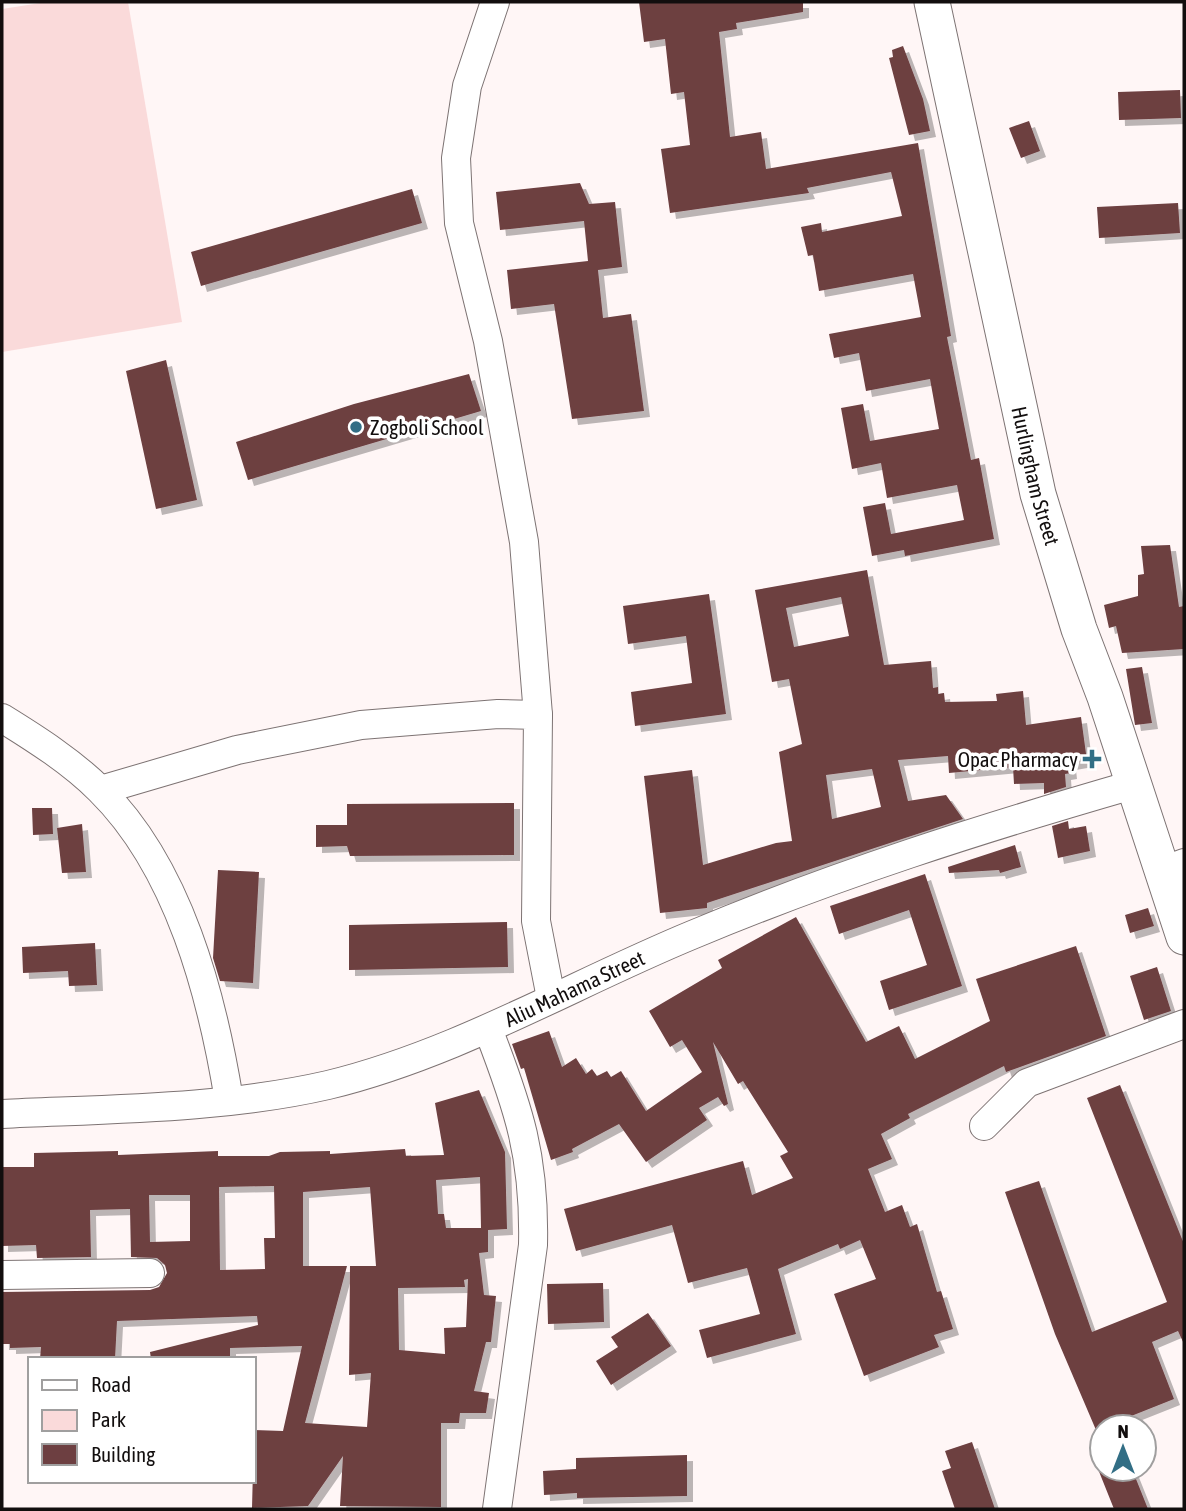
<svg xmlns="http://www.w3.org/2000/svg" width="1186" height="1511" font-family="'Asap Condensed',sans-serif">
	<defs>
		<filter id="shadow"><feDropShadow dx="6" dy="6" stdDeviation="0" flood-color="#0004"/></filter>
	</defs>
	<rect width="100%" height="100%" fill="#fff6f6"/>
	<path fill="#fadada" d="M47 2H128L182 322 2 352V9Z"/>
	<path fill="#6d3f41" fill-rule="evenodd" filter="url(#shadow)" d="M639 2H803V12L736 23 737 29 719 32 730 137 761 132 766 169 918 143 951 336 947 337 971 460 979 458 994 539 905 556 904 550 872 556 863 507 885 503 891 534 964 520 957 485 887 498 881 463 852 469 841 408 863 404 870 441 939 429 930 379 866 391 859 353 834 358 829 334 921 317 913 274 819 291 813 255 808 256 801 227 821 223 822 232 902 216 891 172 807 188 809 193 670 213 661 149 690 145 684 92 671 94 665 39 644 42Z
		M903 46 923 99 930 131 909 135 889 58 893 57 892 50Z
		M1180 90 1181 118 1119 120 1118 92Z
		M1029 121 1040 151 1021 158 1009 128Z
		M580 183 589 204 615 202 622 267 598 270 603 318 631 314 644 411 572 419 554 304 511 309 507 270 588 261 584 221 500 230 496 192Z
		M412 189 422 223 201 286 191 252Z
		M1178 203 1180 233 1099 238 1097 207Z
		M166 360 197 500 156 509 126 371Z
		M469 374 481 411 248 480 236 442 354 404Z
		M1170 545 1179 607 1184 606V649L1122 653 1116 626 1109 628 1104 605 1138 596V575L1144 574 1141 546Z
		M867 570 884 665 931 661 933 688 938 687V694L944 693 945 702 997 701 996 694 1023 691 1026 725 1081 717 1087 761 1070 764 1071 773 1065 774 1066 787 1044 794V783L1014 784 1013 767 949 773 948 756 898 760 908 801 946 795 963 819 707 903V908L660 913 644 776 692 770 703 865 776 843 792 841 779 752 802 744 789 679 772 682 755 590ZM841 597 849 636 794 647 786 608ZM872 769 881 807 832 819 826 775Z
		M709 594 726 714 635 726 631 692 692 683 686 636 628 644 623 606Z
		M1142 667 1152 723 1135 725 1126 669Z
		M514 803V855L350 856 347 846 316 847V825H347V804Z
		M32 808H52L53 834 33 835Z
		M1068 821 1069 829 1086 826 1090 851 1058 858 1052 826Z
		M82 824 86 872 62 873 57 828Z
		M1015 845 1021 867 1000 873 999 870 949 873 948 867Z
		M218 870 259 872 253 983 220 981 213 958Z
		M925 874 962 986 889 1010 880 981 927 965 909 910 839 934 830 906Z
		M1148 908 1154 926 1130 933 1125 915Z
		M796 917 866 1042 899 1026 915 1059 990 1021 976 979 1076 946 1106 1036 1006 1072 1004 1066 908 1114 910 1118 881 1134 892 1159 868 1169 885 1212 902 1205 910 1227 917 1224 937 1292 941 1291 953 1329 934 1335 939 1347 864 1376 834 1294 876 1279 860 1240 840 1249 838 1244 778 1269 796 1334 707 1358 699 1330 760 1314 747 1268 688 1283 672 1225 576 1251 564 1209 743 1161 752 1195 793 1178 780 1156 788 1152 743 1081 738 1084 713 1042 728 1104 724 1106 718 1097 699 1108 707 1120 646 1162 619 1124 572 1149 573 1152 551 1160 524 1068 521 1069 512 1044 549 1031 562 1067 576 1058 586 1074 592 1069 597 1076 607 1071 611 1077 621 1071 646 1111 702 1072 682 1040 670 1047 649 1011 722 968 718 960Z
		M507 922 508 967 349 970V925Z
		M95 943 97 985 69 986 68 971 23 973 22 947Z
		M1157 967 1171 1011 1144 1020 1130 976Z
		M1120 1085 1184 1244V1344L1178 1331 1152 1342 1174 1399 1096 1430 1055 1334 1005 1192 1039 1181 1092 1332 1167 1302 1087 1098Z
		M479 1090 505 1152 507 1229 488 1230V1252L479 1253 484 1295 496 1296 491 1342H486L474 1391 489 1393 486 1413H460L459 1423H441V1507L340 1506 343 1456 308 1506 252 1508 254 1430 283 1431 302 1346 230 1348V1359H151L150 1352 258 1325 257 1316 117 1321 115 1359H40L41 1347 10 1348V1344H3L2 1292 150 1290 159 1287 167 1273 165 1265 157 1258 131 1257 130 1209 90 1210 91 1257 37 1258 36 1245 2 1246V1167H34V1153L118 1151V1155L218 1151V1156H269L280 1152 330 1151V1154L405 1149 406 1156 444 1155 435 1103ZM480 1177 481 1228H446L444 1214H438L436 1180ZM274 1186 275 1238H264L265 1269 220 1270 219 1187ZM370 1187 376 1266H350L349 1375 371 1373 367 1427 305 1423 347 1266H303V1192ZM149 1195H190V1241L150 1242ZM468 1279 466 1327 444 1328 445 1354 399 1350 398 1288 465 1287 464 1280Z
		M603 1283 604 1322 548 1324 547 1284Z
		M648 1313 671 1346 611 1385 596 1361 618 1347 611 1337Z
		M972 1442 995 1509H955L942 1471 951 1468 945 1451Z
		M687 1455V1496L577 1498V1493L544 1495 543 1471 576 1469V1458Z
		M1098 1469H1132L1148 1509H1114Z"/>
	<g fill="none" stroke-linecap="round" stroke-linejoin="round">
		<defs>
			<g id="minor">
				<path d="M495 2 467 86 456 158 459 223 488 341 524 542 538 715"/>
				<path d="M2 718C36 739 72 762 100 790 179 868 212 995 229 1100"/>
				<path d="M101 790 237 750 361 725 498 714 538 715 536 921 551 998"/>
				<path d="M1160 872 1184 863"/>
				<path d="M488 1029C519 1109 535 1157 533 1245L497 1509"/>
				<path id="s1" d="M2 1114C108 1109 224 1109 328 1085 456 1054 571 985 692 935 835 875 983 828 1132 785"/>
				<path d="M984 1126 1027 1083 1184 1024"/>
				<path d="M2 1275 150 1273"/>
			</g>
			<g id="tertiary">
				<path id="s2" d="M932 2 1038 494 1079 629 1105 697 1184 937"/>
			</g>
		</defs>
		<use href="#minor" stroke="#7d7373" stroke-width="30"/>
		<use href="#tertiary" stroke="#7d7373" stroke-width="37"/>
		<use href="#minor" stroke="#fff" stroke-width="28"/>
		<use href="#tertiary" stroke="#fff" stroke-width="35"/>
	</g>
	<g fill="#326e85" stroke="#fff" stroke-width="2.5">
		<circle cx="356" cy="427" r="7"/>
		<path d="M1088.5 748.5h7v7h7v7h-7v7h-7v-7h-7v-7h7z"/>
	</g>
	<g text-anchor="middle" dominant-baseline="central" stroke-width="7" stroke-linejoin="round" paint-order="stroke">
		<g font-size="21" fill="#120e0e" stroke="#fff" text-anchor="start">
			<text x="370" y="427">Zogboli School</text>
			<text x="1078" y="759" text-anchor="end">Opac Pharmacy</text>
		</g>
		<g font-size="21" fill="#120e0e" stroke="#fff">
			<text stroke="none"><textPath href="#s2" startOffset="485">Hurlingham Street</textPath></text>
			<text stroke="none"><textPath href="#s1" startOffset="593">Aliu Mahama Street</textPath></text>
		</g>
	</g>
	<rect width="1186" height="1511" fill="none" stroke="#120e0e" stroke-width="7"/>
	<rect x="28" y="1357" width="228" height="126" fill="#ffffff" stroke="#a09f9f" stroke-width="2"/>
	<rect x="42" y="1380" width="35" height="10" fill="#ffffff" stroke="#a09f9f" stroke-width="2"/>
	<text x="91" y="1392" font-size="21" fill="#120e0e">Road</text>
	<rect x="42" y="1410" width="35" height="21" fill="#fadada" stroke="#a09f9f" stroke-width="2"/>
	<text x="91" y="1427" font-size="21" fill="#120e0e">Park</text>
	<rect x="42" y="1444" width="35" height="21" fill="#6d3f41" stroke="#a09f9f" stroke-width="2"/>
	<text x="91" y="1462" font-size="21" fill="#120e0e">Building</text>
	<g transform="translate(1123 1448)"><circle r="33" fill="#ffffff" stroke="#a09f9f" stroke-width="2"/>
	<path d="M0-5L12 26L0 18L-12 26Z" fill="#326e85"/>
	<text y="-10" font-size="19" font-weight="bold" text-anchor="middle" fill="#120e0e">N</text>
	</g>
</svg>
